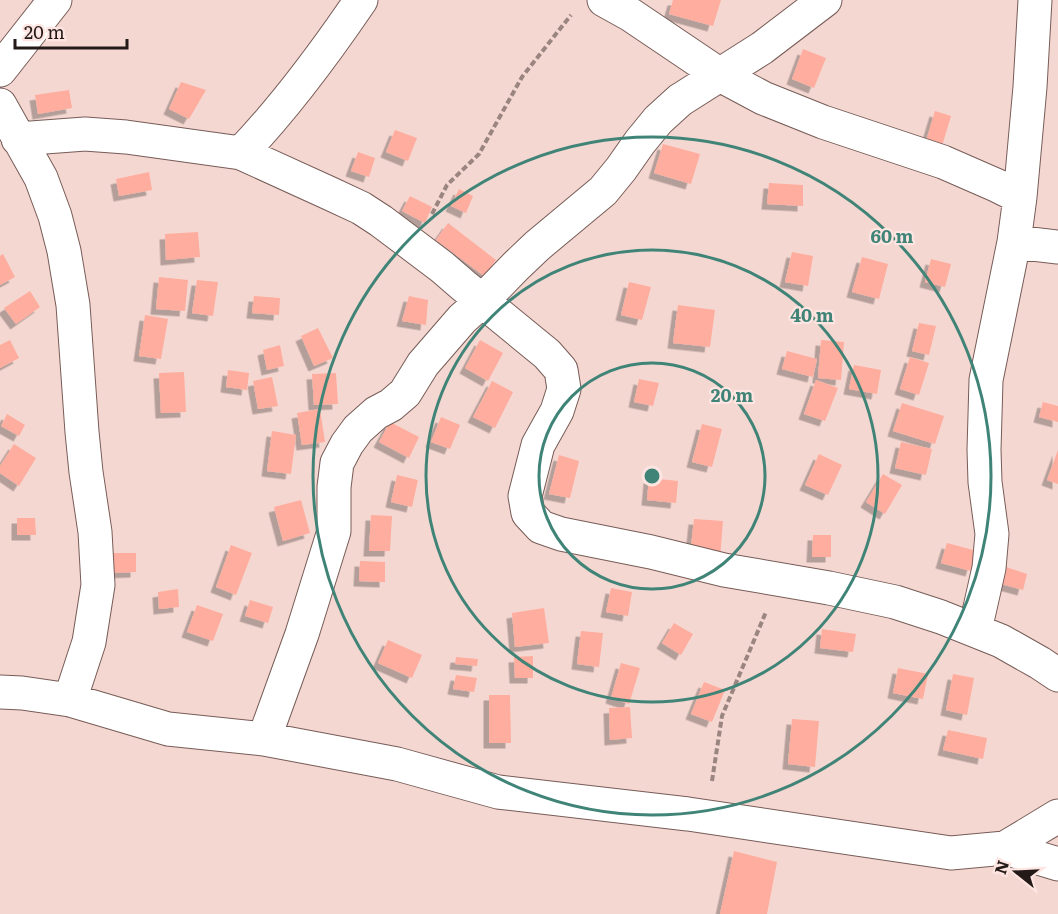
<svg xmlns="http://www.w3.org/2000/svg" width="1058" height="914" font-family="Literata,serif">
	<defs>
		<filter id="shadow"><feDropShadow dx="-5.5" dy="5.5" stdDeviation="0" flood-color="#0004"/></filter>
	</defs>
	<rect width="100%" height="100%" fill="#f5d7d1"/>
	<path fill="#fead9e" filter="url(#shadow)" d="M673 0H721L713 26 669 14Z
		M803 49 826 58 814 88 792 79Z
		M181 82 206 90 189 119 169 109Z
		M69 90 72 108 38 114 35 95Z
		M935 111 951 116 942 146 926 141Z
		M395 130 417 138 408 161 386 152Z
		M663 144 700 154 691 184 654 173Z
		M358 152 375 158 369 177 351 171Z
		M149 172 152 190 119 196 116 179Z
		M769 183 803 185V206L767 204Z
		M459 189 473 196 466 213 451 206Z
		M410 196 432 207 425 223 402 211Z
		M448 223 496 260 484 276 436 240Z
		M198 232 200 257 166 260 165 234Z
		M792 252 813 256 808 286 785 282Z
		M3 254 15 277 0 285V256Z
		M862 257 888 264 879 299 852 292Z
		M931 259 951 264 945 287 925 282Z
		M159 277 188 280 185 311 156 309Z
		M197 280 218 282 213 316 192 313Z
		M629 282 651 287 642 320 621 315Z
		M30 291 40 307 16 324 4 308Z
		M254 296 280 298 279 315 252 313Z
		M409 296 428 300 426 325 402 321Z
		M678 305 715 310 710 347 673 343Z
		M145 315 168 319 161 359 139 356Z
		M919 323 936 326 929 355 912 351Z
		M318 328 333 358 314 366 301 336Z
		M10 340 19 358 0 368V345Z
		M480 340 503 353 488 381 465 368Z
		M821 340 844 342 841 380 818 378Z
		M280 345 284 366 267 370 263 350Z
		M787 351 817 359 813 377 782 369Z
		M910 357 929 363 919 395 900 389Z
		M854 365 881 370 877 394 849 389Z
		M228 370 249 373 247 390 226 387Z
		M184 372 186 412 161 413 159 373Z
		M336 373 338 404 314 405 312 374Z
		M272 377 278 406 258 409 253 381Z
		M639 379 659 383 653 406 634 402Z
		M816 380 838 388 825 421 804 414Z
		M492 381 513 392 495 428 473 417Z
		M1043 402 1058 406V422L1039 417Z
		M902 403 944 416 935 444 893 431Z
		M320 409 325 442 302 445 297 413Z
		M7 414 25 425 19 436 1 426Z
		M441 417 460 425 450 449 431 442Z
		M390 422 419 437 409 458 379 442Z
		M702 424 722 429 712 467 692 462Z
		M272 431 296 435 291 474 267 471Z
		M901 442 932 449 926 475 895 468Z
		M14 444 36 458 19 486 0 473V466Z
		M1058 450V484L1047 480Z
		M819 454 842 465 828 495 805 485Z
		M559 455 579 461 570 498 549 494Z
		M883 474 902 485 885 514 866 502Z
		M397 475 418 480 412 507 391 502Z
		M649 478 678 481 676 503 647 500Z
		M301 500 310 533 283 541 274 507Z
		M371 515 392 516 390 551H369Z
		M17 518H35L36 535H17Z
		M694 519 723 521 720 559 690 556Z
		M813 535H831V557H812Z
		M947 543 977 551 971 571 941 563Z
		M231 545 252 553 236 595 216 587Z
		M111 553H136V572L111 573Z
		M360 561 385 562V582L359 581Z
		M1006 567 1027 574 1023 590 1001 584Z
		M611 588 632 592 628 616 606 612Z
		M178 589 179 607 159 609 158 592Z
		M250 600 273 607 268 623 245 616Z
		M197 605 223 614 213 641 187 632Z
		M544 608 549 643 515 647 512 613Z
		M674 623 693 634 681 655 662 643Z
		M822 629 856 634 853 652 820 648Z
		M581 631 603 633 599 667 577 664Z
		M388 640 422 655 412 678 378 663Z
		M533 656V678H515L514 657Z
		M456 657 478 659 477 666 455 664Z
		M621 663 640 668 629 704 611 698Z
		M898 668 928 674 923 699 893 693Z
		M953 674 974 678 967 715 946 710Z
		M456 675 477 678 474 692 453 689Z
		M704 682 725 690 712 722 691 714Z
		M489 695H510L511 743H489Z
		M630 707 632 738 610 740 609 708Z
		M792 719 819 721 815 767 788 764Z
		M948 730 987 738 983 759 943 750Z
		M734 851 777 862 767 914H720Z"/>
	<g fill="none" stroke-linecap="round" stroke-linejoin="round">
		<defs>
			<path id="minor" d="M604 0 631 15 720 75 763 98 823 122 943 162 998 186 1020 197
				M0 70 55 0
				M0 105 41 178 55 216 64 251 73 305 82 432 86 472 95 532 98 585 89 642 70 700
				M18 139 85 134 126 137 241 153 331 194 361 208 381 221 442 267 464 286 547 354 561 370 564 389 557 411 538 445 525 496 528 513 541 527 561 534 651 552 724 570 829 588 895 602 941 617 1001 641 1040 663 1058 675
				M241 153C286 106 325 53 361 0
				M1014 242 1058 247
				M975 630 989 568 992 534 985 482 984 450 986 380 1014 242 1020 197 1030 87 1035 0
				M0 692 22 693 70 700 168 729 264 739 397 764 498 792 688 814 951 853 1005 848 1058 816
				M264 739 302 634 334 531V487L337 463 347 444 358 429 376 413 391 405 405 393 423 364 462 319 482 301 516 266 537 246 603 191 621 169 640 142 658 120 680 100 762 48 825 0
				M1005 848 1058 864"/>
		</defs>
		<use href="#minor" stroke="#765c57" stroke-width="35"/>
		<path stroke="#9a8581" stroke-width="4" stroke-dasharray="6 3" stroke-linecap="butt" d="M432 214 447 185 479 154 522 77 571 15
			M712 781 722 716 766 612"/>
		<use href="#minor" stroke="#fff" stroke-width="33"/>
	</g>
	<g fill="none" stroke="#408478" stroke-width="3">
		<circle cx="652" cy="476" r="113"/>
		<circle cx="652" cy="476" r="226"/>
		<circle cx="652" cy="476" r="339"/>
	</g>
	<circle cx="652" cy="476" r="9" fill="#408478" stroke="#fee5e1" stroke-width="3"/>
	<g font-size="18" text-anchor="middle" font-weight="bold" fill="#408478" stroke="#fee5e1" stroke-width="4.5" stroke-linejoin="round" paint-order="stroke">
		<text x="892" y="243">60 m</text>
		<text x="812" y="322">40 m</text>
		<text x="732" y="402">20 m</text>
	</g>
	<g transform="translate(1016 872) rotate(288)" stroke="#fee5e1" stroke-width="4.5" paint-order="stroke">
	<path d="M0-4.5L10 22L0 15L-10 22Z" fill="#231917"/>
	<text y="-9" font-size="16" font-weight="bold" text-anchor="middle" fill="#231917">N</text>
	</g>
	<path d="M15 39v9h112v-9" fill="none" stroke="#231917" stroke-width="3"/>
	<text x="24" y="39" font-size="18" fill="#231917" stroke="#fee5e1" stroke-width="4.5" paint-order="stroke">20 m</text>
</svg>
